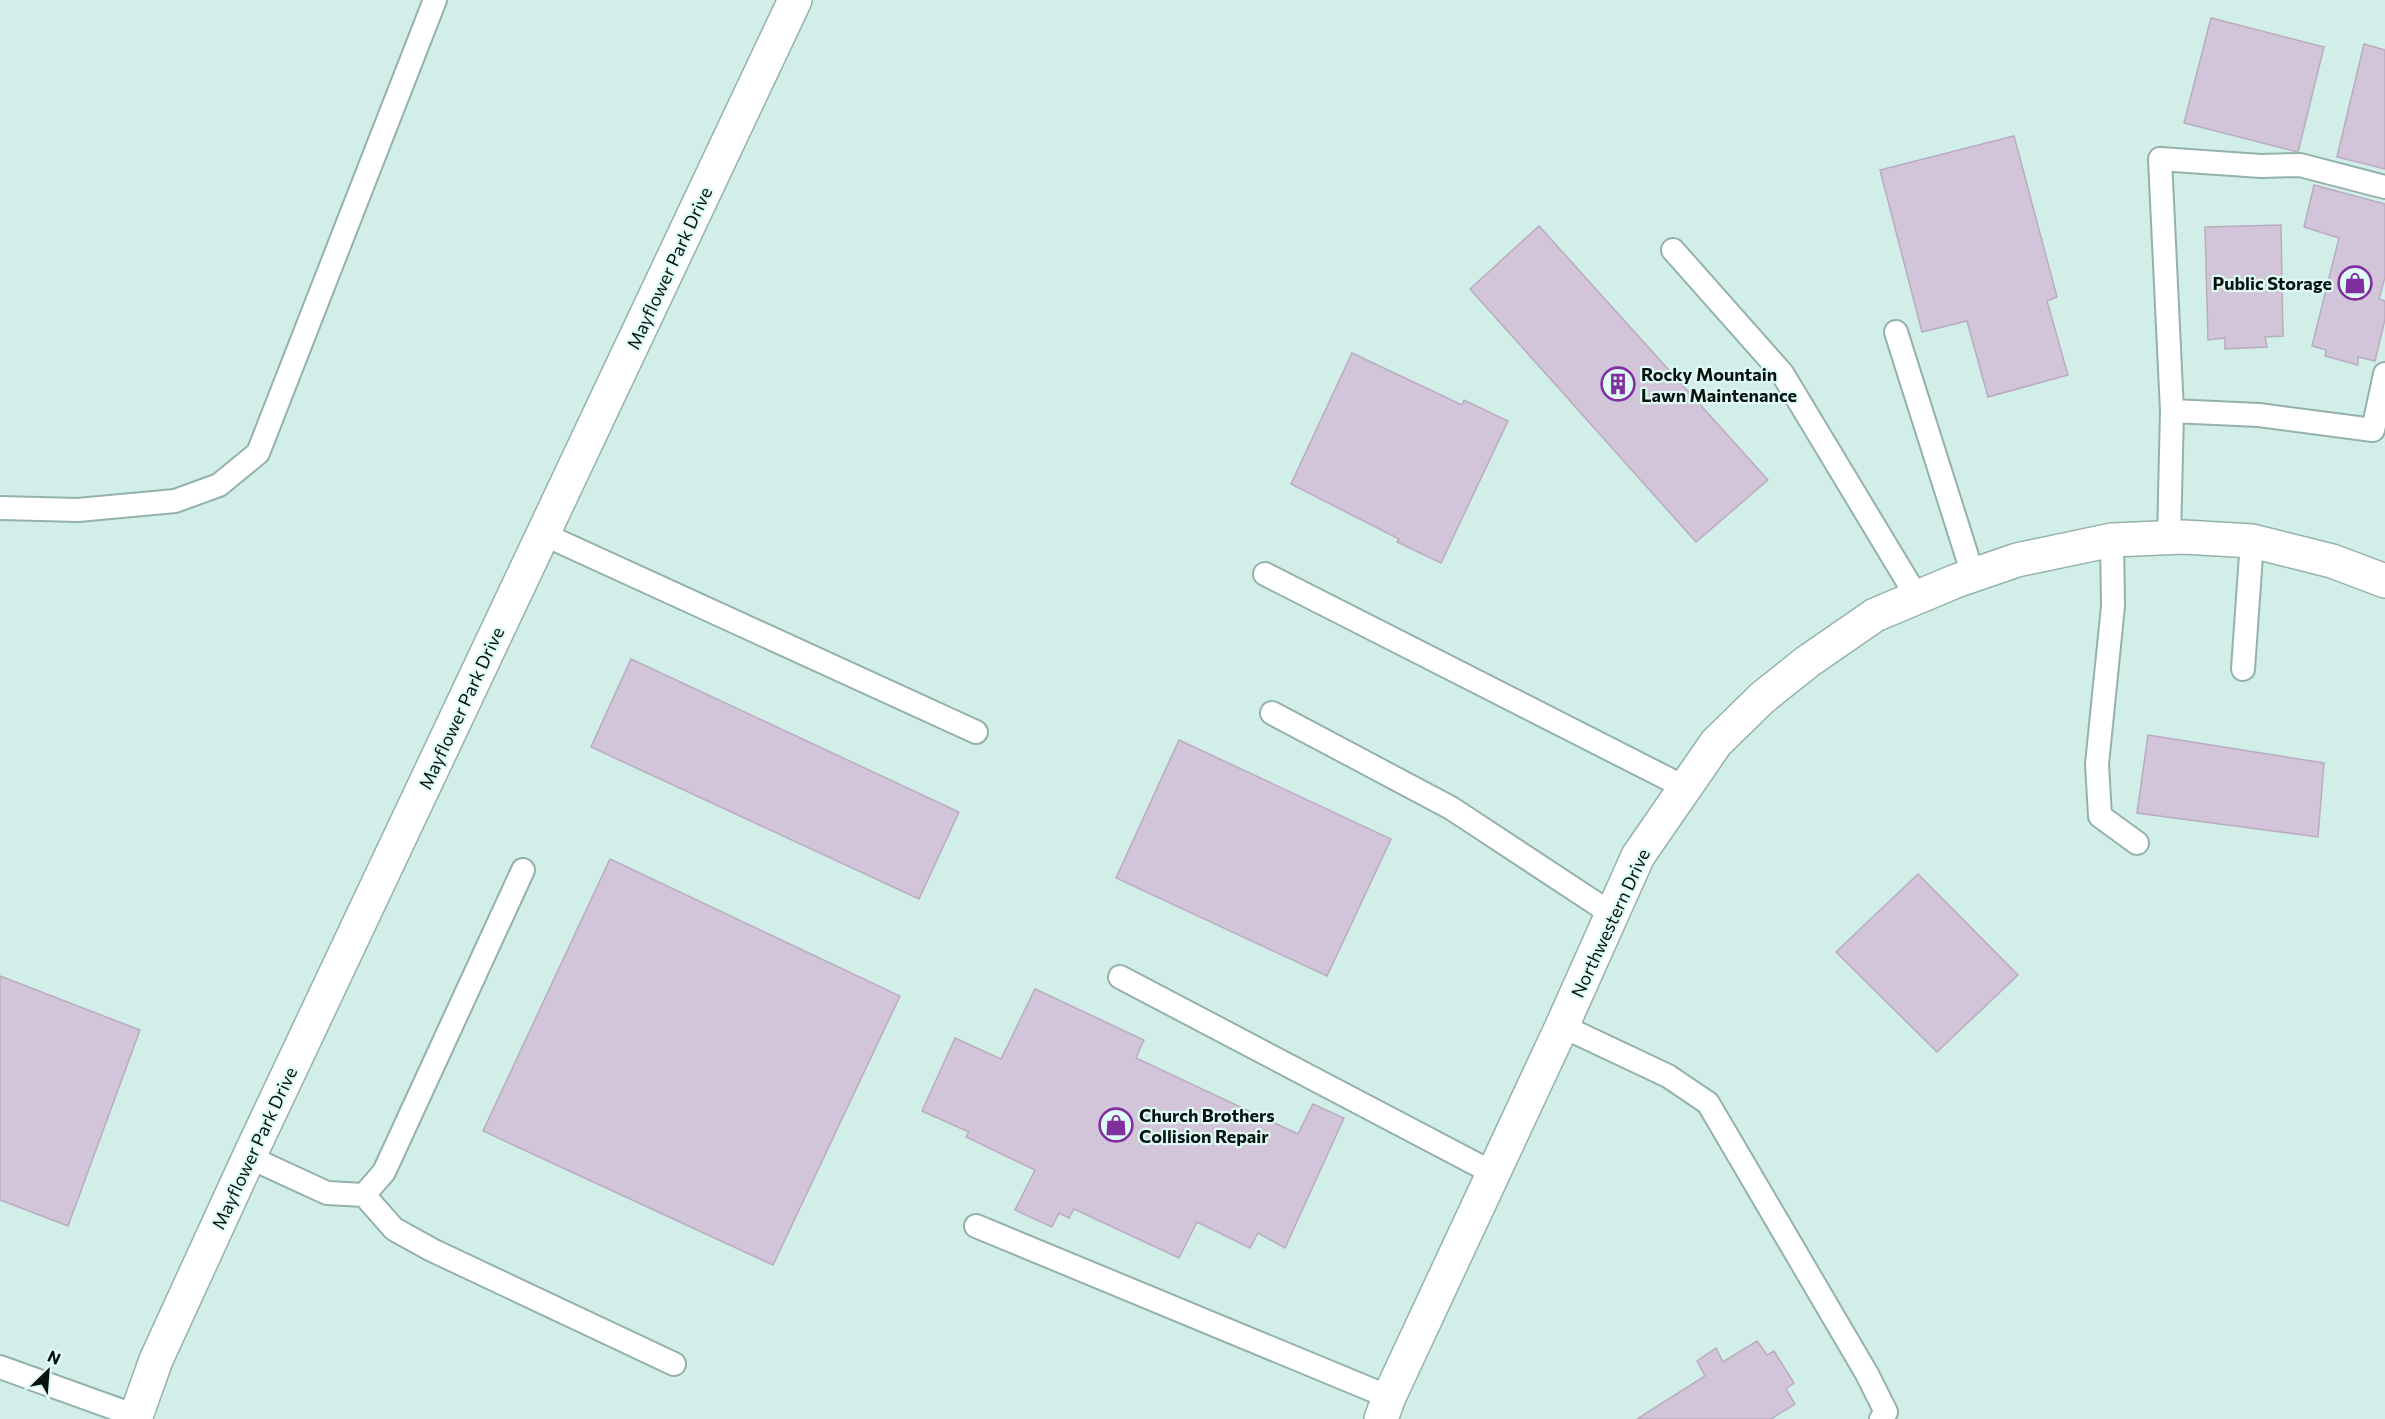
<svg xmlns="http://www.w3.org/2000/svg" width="2385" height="1419" font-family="Commissioner,sans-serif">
	<rect width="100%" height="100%" fill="#d1eee8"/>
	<path fill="#d2c4d9" stroke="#baacc0" stroke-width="1.5" d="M2211 18 2324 47 2298 152 2184 123Z
		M2364 44 2385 50V169L2337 157Z
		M2014 136 2057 297 2047 301 2068 375 1988 397 1967 321 1922 332 1880 170Z
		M2314 185 2385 204V277L2379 299 2385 301V319L2375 361 2358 357V365L2325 356 2326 350 2312 346 2339 238 2304 227Z
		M2281 225 2283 336 2265 337 2267 347 2225 349V338L2208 340 2205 227Z
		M1539 226 1768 480 1696 542 1470 289Z
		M1352 353 1462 405 1464 400 1508 421 1441 563 1397 542 1399 539 1291 484Z
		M631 659 959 812 919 899 591 747Z
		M2148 735 2324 763 2318 837 2137 813Z
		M1179 740 1391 839 1327 976 1116 878Z
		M610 859 900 996 773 1265 483 1131Z
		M1918 874 2018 975 1937 1052 1836 952Z
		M0 976 140 1030 68 1226 0 1200Z
		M1035 989 1144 1040 1136 1058 1298 1134 1313 1104 1344 1118 1285 1248 1258 1233 1250 1248 1197 1222 1179 1258 1074 1209 1069 1218 1059 1213 1052 1227 1015 1210 1035 1170 966 1137 969 1132 922 1111 955 1038 1001 1059Z
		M1757 1341 1767 1355 1774 1351 1794 1383 1786 1389 1795 1404 1771 1419H1637L1705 1376 1697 1361 1716 1348 1723 1362Z"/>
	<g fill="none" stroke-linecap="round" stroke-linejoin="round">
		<defs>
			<path id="service" d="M1673 250 1782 373 1917 597
				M1896 332 1973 575
				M2172 411 2259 415 2373 430 2385 374
				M0 508 78 510 175 501 219 485 258 453 435 0
				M543 534 976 732
				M2169 538 2172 411 2160 159 2261 166 2300 165 2385 187
				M2112 540 2113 606 2097 764 2100 816 2137 843
				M1265 574 1686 788
				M2243 669 2252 541
				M1272 713 1451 808 1612 914
				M1120 977 1493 1173
				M1562 1026 1668 1076 1708 1103 1867 1374 1886 1412 1881 1419
				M249 1157 327 1193 364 1195 384 1172 523 870
				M364 1195 394 1229 432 1250 674 1364
				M976 1226 1389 1397
				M0 1367 136 1416"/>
			<path id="minor" d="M135 1419 156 1360 249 1157 795 0
				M1381 1419 1389 1397 1562 1026 1638 856 1716 743 1762 698 1807 662 1875 615 1956 581 2017 560 2112 540 2184 537 2252 541 2332 561 2385 581"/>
		</defs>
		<use href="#service" stroke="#95b1ab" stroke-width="26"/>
		<use href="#minor" stroke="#95b1ab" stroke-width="36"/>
		<use href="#service" stroke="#fff" stroke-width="22"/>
		<use href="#minor" stroke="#fff" stroke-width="33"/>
	</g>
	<defs>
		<symbol id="shop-ring" viewBox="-11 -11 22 22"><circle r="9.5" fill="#defcf5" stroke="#802f9f" stroke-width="1.5"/><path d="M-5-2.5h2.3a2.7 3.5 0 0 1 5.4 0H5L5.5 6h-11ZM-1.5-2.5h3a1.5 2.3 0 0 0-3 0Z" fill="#802f9f"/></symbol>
		<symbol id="building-ring" viewBox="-11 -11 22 22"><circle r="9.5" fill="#defcf5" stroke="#802f9f" stroke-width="1.5"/><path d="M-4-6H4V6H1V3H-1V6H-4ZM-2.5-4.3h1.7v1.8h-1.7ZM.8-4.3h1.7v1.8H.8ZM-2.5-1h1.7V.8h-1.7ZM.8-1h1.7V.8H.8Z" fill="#802f9f"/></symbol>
	</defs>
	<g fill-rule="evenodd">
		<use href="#shop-ring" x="2336" y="264" width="38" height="38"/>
		<use href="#building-ring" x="1599" y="365" width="38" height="38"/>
		<use href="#shop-ring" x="1097" y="1106" width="38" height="38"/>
	</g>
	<g text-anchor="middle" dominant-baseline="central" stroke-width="4.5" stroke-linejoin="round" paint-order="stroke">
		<g font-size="18" fill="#081210" stroke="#defcf5">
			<text transform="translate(669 268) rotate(-65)">Mayflower Park Drive</text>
			<text transform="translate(461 708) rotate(-65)">Mayflower Park Drive</text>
			<text transform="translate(1610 923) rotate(-65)">Northwestern Drive</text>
			<text transform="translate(254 1148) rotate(-65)">Mayflower Park Drive</text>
		</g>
		<g font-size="18" font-weight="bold" fill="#081210" stroke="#defcf5" text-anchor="start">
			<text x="2332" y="283" text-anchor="end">Public Storage</text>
			<text x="1641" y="374">Rocky Mountain<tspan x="1641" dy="21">Lawn Maintenance</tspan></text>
			<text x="1139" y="1115">Church Brothers<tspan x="1139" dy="21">Collision Repair</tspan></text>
		</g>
	</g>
	<g transform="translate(48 1371) rotate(25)" stroke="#defcf5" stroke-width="4.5" paint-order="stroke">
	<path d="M0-4.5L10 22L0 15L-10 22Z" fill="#081210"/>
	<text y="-9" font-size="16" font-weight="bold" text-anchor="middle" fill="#081210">N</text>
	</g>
</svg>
